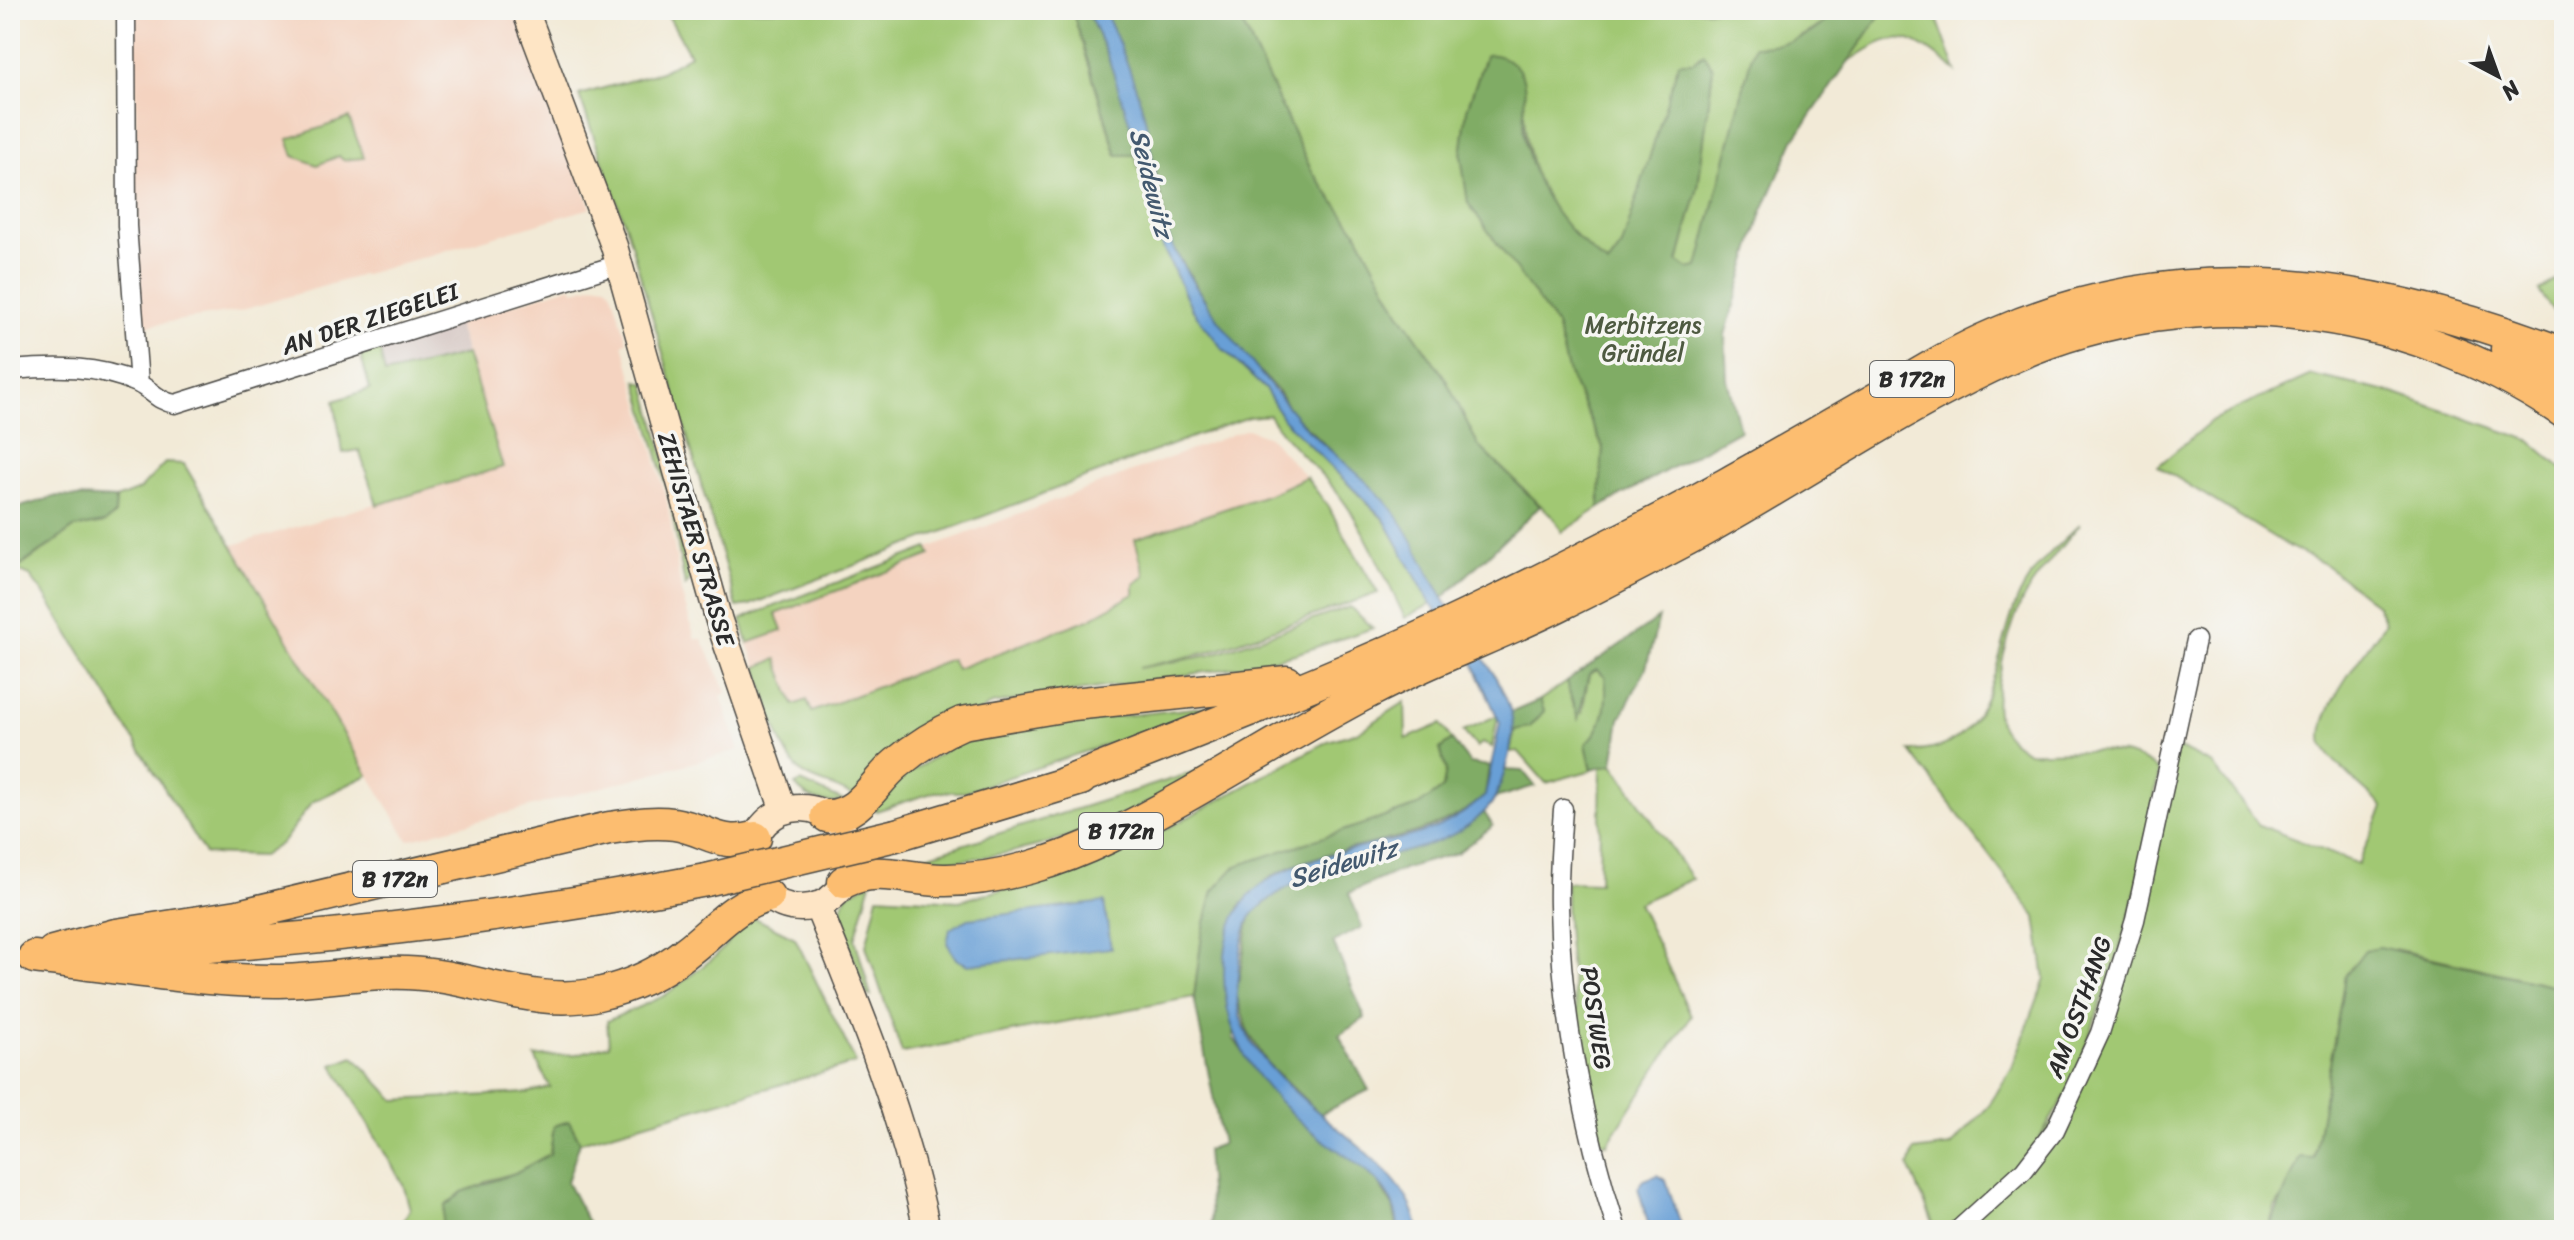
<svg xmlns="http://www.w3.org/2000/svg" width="2574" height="1240" font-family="Sriracha,sans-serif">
	<rect width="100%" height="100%" fill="#f6f6f2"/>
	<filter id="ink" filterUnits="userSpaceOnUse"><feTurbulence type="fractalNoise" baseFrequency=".0125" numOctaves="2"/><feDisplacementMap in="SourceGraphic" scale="16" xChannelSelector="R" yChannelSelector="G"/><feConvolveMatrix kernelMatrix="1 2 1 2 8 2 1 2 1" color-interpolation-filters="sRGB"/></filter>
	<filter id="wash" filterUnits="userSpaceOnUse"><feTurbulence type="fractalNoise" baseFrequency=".006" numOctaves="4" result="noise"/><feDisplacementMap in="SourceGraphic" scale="32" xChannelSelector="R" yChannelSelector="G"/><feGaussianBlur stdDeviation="1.8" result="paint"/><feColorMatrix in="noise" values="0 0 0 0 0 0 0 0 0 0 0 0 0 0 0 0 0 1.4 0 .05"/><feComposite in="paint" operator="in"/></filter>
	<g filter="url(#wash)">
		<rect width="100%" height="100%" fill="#f2ead7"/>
		<path fill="#f4d3c0" d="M132 10H515L591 208 239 311 144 326 135 227 136 72Z
			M599 284 607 285 612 292 627 341 623 344 667 501 681 591 695 639H702L727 692 721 696 739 750 408 840 230 546 502 467 457 322 572 286 574 290Z
			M1247 429 1269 437 1306 477 1272 493 1135 540 1145 577 1135 594 1089 619 955 669 951 660 811 712 794 705 777 659 757 667 748 643 782 631 776 614 931 556 928 548Z"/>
		<path fill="#d0c0bc" d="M457 322 467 354 385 374 379 347Z"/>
		<path fill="#a1c873" stroke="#667a4f" stroke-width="2" d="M665 10H1072L1116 154 1135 155 1159 239 1192 309 1222 348 1266 390 1283 419 1384 520 1431 604 1405 618C1383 574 1363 521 1330 484 1309 460 1286 442 1269 415L1249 417 1200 434 750 605 737 607 627 230 579 95 661 72 690 55Z
			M1236 10H1835L1826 22 1784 46 1698 267 1688 269 1678 263 1698 187 1713 68 1704 54 1693 62 1622 246 1608 265C1537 207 1523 169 1523 78L1485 56 1467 110 1461 156 1527 283 1556 325 1569 374 1603 448 1599 508 1562 532 1554 518 1478 445 1445 378 1399 312 1356 231 1311 170Z
			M1884 10H1934L1956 71C1908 33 1901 26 1848 62Z
			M349 118 364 158 343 160 339 156 317 165 294 156 288 139Z
			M2564 275V326L2539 291Z
			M379 347 385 374 467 354 503 467 377 505 359 450 343 453 334 401 370 389 360 353Z
			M2311 375 2393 393 2529 440 2564 470V988L2395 949 2345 976 2314 1158 2275 1207 2268 1230H1965L2079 1090 2177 747 2211 763 2259 825 2358 864 2383 807C2367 791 2336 767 2325 749 2308 720 2368 648 2385 623L2377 605 2326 565 2288 546 2158 466 2212 420Z
			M637 381 645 383 684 536 690 581 685 586 670 500Z
			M165 463 184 464 368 775 312 802 283 842 262 856 205 854 46 597 30 576 16 570 74 528 104 523 114 515 116 499 139 490Z
			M1306 477 1327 505 1378 593 1209 652 1139 668 1210 655 1350 607 1373 628 1295 654 1238 667 992 704 854 797C839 787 822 784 807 776 780 762 766 695 757 667L777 659 794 705 807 700 812 712 951 659 956 669 1089 619 1134 594V584L1145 576 1135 539 1272 493Z
			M2080 524C2062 546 2043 568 2027 592 2012 615 1989 695 1999 722 2004 736 2016 744 2028 752 2068 754 2128 741 2159 772L2131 917 2072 1085 2022 1166 1950 1230H1936L1909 1166 1914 1151 1951 1146 1988 1107 2012 1068 2045 979 2036 917 1910 751C1997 753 1992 653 2020 594 2034 566 2058 545 2080 524Z
			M928 548 931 555 776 614 782 631 748 643 741 620 751 615Z
			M1597 670 1605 677C1608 702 1606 725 1586 744L1592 770 1546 783 1518 751 1510 752 1515 730 1544 711 1540 700 1566 682 1573 707 1582 713 1589 674Z
			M1405 702 1406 739 1441 724 1452 740 1440 749 1446 770 1443 788 1418 806 1213 891 1202 935 1194 997 902 1053 866 946 878 896 959 901 1073 871 1133 847 1328 741 1358 732Z
			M1223 705 965 792H935L876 811 873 806 903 777 952 746 1010 728Z
			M1498 715 1492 747 1482 743 1477 747 1463 731Z
			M1220 764C1113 823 1049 856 924 863L914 860Z
			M1613 764 1692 879 1638 903 1691 1016 1607 1144 1601 1142C1584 1057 1565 969 1566 882L1599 883 1601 767Z
			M801 782 844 801C824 805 809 801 795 785Z
			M871 882 855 939 871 996 867 995 842 924 840 914 846 895Z
			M751 916 795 938 856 1063 580 1142 569 1121 554 1126 550 1154 515 1173 486 1181 441 1230H398L410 1209 403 1184 333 1065 354 1057 395 1100 527 1093 550 1087 535 1057 577 1054 609 1045 607 1021 664 996 716 956Z"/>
		<path fill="#80ac65" stroke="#566c48" stroke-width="2" d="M1072 10H1087C1107 55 1131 105 1135 155H1117Z
			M1104 10H1236L1311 170 1356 231 1399 312 1445 378 1478 445 1540 506 1443 598 1394 511 1292 413 1277 390 1227 336 1170 242 1143 113Z
			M1835 10H1884L1794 140 1762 212 1725 335 1727 379 1740 430 1599 508 1603 447 1569 374 1556 325 1468 203 1461 156 1467 109 1486 55C1501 53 1519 63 1523 79 1528 96 1521 117 1524 134 1533 191 1564 230 1608 265L1622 246 1679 62H1693L1704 54 1713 68 1698 187 1678 262 1688 269 1698 267 1754 46C1785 46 1817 37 1835 10Z
			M57 496 116 499 115 515 104 523 74 528 10 573V510Z
			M1659 618 1646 668 1620 719 1613 764 1592 770 1586 744C1606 725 1608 702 1605 677L1597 670 1589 674 1578 719 1566 682Z
			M1540 700 1544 711 1530 727 1515 730 1510 740V713Z
			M1452 740 1470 763 1489 766 1485 796C1427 846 1348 839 1282 871 1266 878 1252 895 1239 907L1233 1038 1276 1098 1376 1179 1393 1207 1398 1230H1212L1206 1150 1222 1144 1194 997 1202 935 1213 891 1236 866 1418 806 1443 788 1446 770 1440 749Z
			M1503 770 1523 771 1535 786 1495 798Z
			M1484 812 1493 826 1457 853 1405 868 1349 893 1362 927 1333 942 1365 1018 1339 1035 1369 1090 1320 1114 1268 1064 1248 1032 1236 994 1250 916 1283 888 1469 825Z
			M2379 947 2564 988V1230H2268L2300 1157 2314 1158 2345 976 2365 950Z
			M569 1121 580 1142 567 1182 592 1230H441L445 1206 462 1192 515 1173 550 1154 554 1126Z"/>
		<path fill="#689fd6" stroke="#4a6580" stroke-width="2" d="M1087 10H1104C1120 43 1134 78 1144 114 1153 149 1157 215 1172 245 1203 307 1249 359 1292 412 1321 449 1366 474 1394 512 1413 536 1425 568 1441 595 1461 629 1505 678 1512 718 1516 737 1501 794 1488 808 1433 869 1327 849 1265 903 1259 908 1252 913 1249 920 1241 940 1238 968 1237 990 1233 1090 1410 1146 1418 1230H1398C1398 1183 1351 1161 1319 1137 1255 1087 1214 1029 1226 946 1240 847 1369 856 1440 826 1457 818 1470 809 1485 796L1500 723 1473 663 1431 604 1384 519 1283 419 1266 390 1222 348 1192 309 1159 239 1134 136 1108 57Z
			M1104 902 1111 948 968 965 956 959 947 943 950 929 968 919Z
			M1657 1175 1666 1181 1683 1230H1650L1638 1188 1644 1180Z"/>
	</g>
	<g filter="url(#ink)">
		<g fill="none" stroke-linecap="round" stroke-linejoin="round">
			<defs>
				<path id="street" d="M126 10 127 226 139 384
					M12 370C54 366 98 365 137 383 152 390 157 401 175 404L619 264
					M1563 809C1561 841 1558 874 1559 906 1561 1014 1584 1128 1617 1230
					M1958 1230 2024 1170 2055 1130 2100 1033 2135 920 2196 640"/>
				<path id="secondary" d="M525 10 614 246 719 621 784 811
					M751 858a50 50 0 1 1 100 0a50 50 0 1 1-100 0Z
					M817 905C861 1013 903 1115 927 1230"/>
				<path id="highway" d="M2507 349 2564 385
					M1063 784C1161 745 1261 707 1358 665 1450 626 1541 580 1630 535 1715 493 1797 444 1880 397 1917 376 1954 352 1994 335 2185 250 2375 282 2564 354
					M827 816C860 816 874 782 896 764 916 747 939 733 962 723L1073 704 1287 682
					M896 835 1081 779
					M844 882C877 864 911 881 946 880 1001 880 1060 861 1109 837 1199 793 1283 736 1372 690 1433 658 1499 635 1561 604 1603 584 1645 561 1687 539 1797 480 1901 405 2016 355 2195 277 2404 303 2564 412
					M53 952 116 935 238 916 609 828C631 825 652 821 674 824 707 829 718 847 755 838
					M125 952C320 940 514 917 706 880
					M34 957C113 966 195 981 275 981 319 981 363 971 407 973 472 975 533 1008 598 994 630 987 660 973 685 953 714 932 732 905 768 896"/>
			</defs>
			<use href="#street" stroke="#494845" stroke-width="21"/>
			<use href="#secondary" stroke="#494845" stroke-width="29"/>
			<use href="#highway" stroke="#494845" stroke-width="35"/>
			<use href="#street" stroke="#fff" stroke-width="18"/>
			<use href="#secondary" stroke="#fee5c5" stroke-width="26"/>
			<use href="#highway" stroke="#fcbd6f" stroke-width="32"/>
			<defs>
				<path id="highway-bridge" d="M706 880 896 835"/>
			</defs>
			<use href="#highway-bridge" stroke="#494845" stroke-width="35" stroke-linecap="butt"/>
			<use href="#highway-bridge" stroke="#fcbd6f" stroke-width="32"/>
		</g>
	</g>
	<g text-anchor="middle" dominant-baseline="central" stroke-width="7" stroke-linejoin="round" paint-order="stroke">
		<g fill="#f6f6f2" stroke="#686867" stroke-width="2">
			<rect x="1870" y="361" width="84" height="36" rx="6"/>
			<rect x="1079" y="813" width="84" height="36" rx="6"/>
			<rect x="353" y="861" width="84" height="36" rx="6"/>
		</g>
		<g font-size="22" font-weight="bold" fill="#2b2b2b">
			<text x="1912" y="379">B 172n</text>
			<text x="1121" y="831">B 172n</text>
			<text x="395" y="879">B 172n</text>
		</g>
		<g font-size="24" fill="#2b2b2b" stroke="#f6f6f2">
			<text transform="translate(370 319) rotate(-18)">AN DER ZIEGELEI</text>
			<text transform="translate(696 539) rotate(74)">ZEHISTAER STRASSE</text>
			<text transform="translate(2079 1007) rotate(-70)">AM OSTHANG</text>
			<text transform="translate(1596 1018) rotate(82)">POSTWEG</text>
		</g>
		<g font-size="24" fill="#4e5a41" stroke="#f6f6f2">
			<text x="1643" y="325">Merbitzens<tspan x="1643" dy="28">Gründel</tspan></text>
		</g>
		<g font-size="26" font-style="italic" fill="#43596f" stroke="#f6f6f2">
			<text transform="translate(1152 183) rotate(76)">Seidewitz</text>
			<text transform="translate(1343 863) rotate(-17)">Seidewitz</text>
		</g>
	</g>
	<rect width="2574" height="1240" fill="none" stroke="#f6f6f2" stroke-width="40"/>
	<g transform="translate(2498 76) rotate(139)" stroke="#f6f6f2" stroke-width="6" paint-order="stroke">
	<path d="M0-6L14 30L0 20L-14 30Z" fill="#2b2b2b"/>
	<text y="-12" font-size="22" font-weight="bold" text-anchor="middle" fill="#2b2b2b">N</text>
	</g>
</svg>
